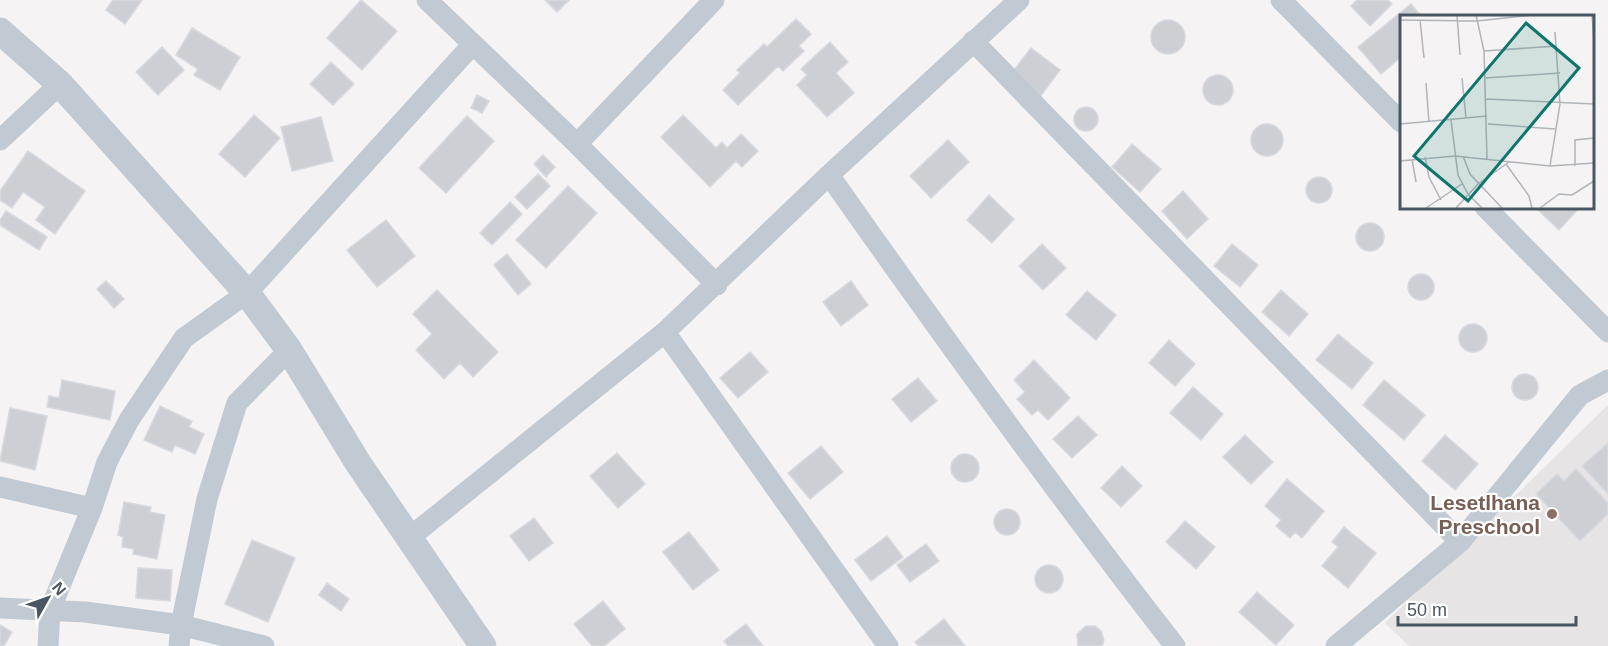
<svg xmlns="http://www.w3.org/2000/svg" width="1608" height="646" font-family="Arial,sans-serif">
	<rect width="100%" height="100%" fill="#f5f3f3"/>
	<path fill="#e6e4e5" d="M1608 405V646H1409L1385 623Z"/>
	<path fill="#cdcfd5" stroke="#d7d9de" stroke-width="1.5" d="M113 0H142L125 24 106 10Z
		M361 0 397 31 362 70 327 38Z
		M545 0H569L557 12Z
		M1357 0H1388L1392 4 1370 26 1351 6Z
		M1411 4 1421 16H1401V57L1381 74 1358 47Z
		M796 19 811 34 799 46 804 51 783 71 778 66 738 105 723 90 740 73 737 70 764 44 767 47Z
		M1151 37a17 17 0 1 1 34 0a17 17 0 1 1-34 0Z
		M192 28 240 57 220 90 194 75 198 69 176 55Z
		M830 42 848 62 836 73 854 93 827 117 797 85 807 75 801 69Z
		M162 47 184 70 158 95 136 72Z
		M1031 48 1060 70 1040 97 1011 74Z
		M331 62 354 84 333 105 310 84Z
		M1203 90a15 15 0 1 1 30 0a15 15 0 1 1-30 0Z
		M477 95 489 101 482 113 471 108Z
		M1074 119a12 12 0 1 1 24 0a12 12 0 1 1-24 0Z
		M254 115 280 138 245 177 219 154Z
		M683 115 716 148 722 142 727 148 741 134 758 151 742 167 736 161 710 187 661 137Z
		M467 116 494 141 446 193 419 168Z
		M321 117 333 161 292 171 281 127Z
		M1251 140a16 16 0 1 1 32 0a16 16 0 1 1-32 0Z
		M948 140 969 162 931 198 910 176Z
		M1132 144 1161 169 1140 192 1112 167Z
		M28 151 85 191 55 234 36 220 45 207 23 192 12 208 0 200V191Z
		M543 155 555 167 546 177 534 164Z
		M538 174 550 186 527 209 515 197Z
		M1306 190a13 13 0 1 1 26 0a13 13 0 1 1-26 0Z
		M568 186 597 213 546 268 516 240Z
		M1183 191 1208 219 1187 239 1162 211Z
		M989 195 1014 219 992 243 967 220Z
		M510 202 522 214 492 245 480 233Z
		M1537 207H1580L1559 230 1536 208Z
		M6 211 47 237 39 250 0 225V220Z
		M386 220 415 256 377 287 347 250Z
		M1356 237a14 14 0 1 1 28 0a14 14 0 1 1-28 0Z
		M1042 244 1066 268 1043 290 1019 266Z
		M1232 244 1258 265 1240 287 1214 266Z
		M507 254 531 284 518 295 494 265Z
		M1408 287a13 13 0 1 1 26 0a13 13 0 1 1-26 0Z
		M106 281 124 299 114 308 97 289Z
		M851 281 868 305 841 326 823 302Z
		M437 290 498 352 473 377 460 363 444 379 416 350 432 334 413 314Z
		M1281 290 1308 314 1289 336 1262 312Z
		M1087 291 1116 315 1096 340 1066 315Z
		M1459 338a14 14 0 1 1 28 0a14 14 0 1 1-28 0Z
		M1338 334 1373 363 1352 389 1316 360Z
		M1169 340 1195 364 1175 386 1149 363Z
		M750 352 768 372 738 398 720 378Z
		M1034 360 1070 398 1048 420 1038 410 1032 415 1017 399 1025 392 1014 380Z
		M1512 387a13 13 0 1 1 26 0a13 13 0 1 1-26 0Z
		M918 378 937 401 911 422 892 399Z
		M62 380 115 391 110 420 47 407 49 396 59 398Z
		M1384 380 1425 415 1404 440 1363 405Z
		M1193 387 1223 414 1201 440 1170 413Z
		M160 406 192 421 189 427 204 434 195 454 175 445 172 452 144 440Z
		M10 408 47 416 35 470 0 461Z
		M1078 416 1097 435 1072 458 1053 439Z
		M1245 435 1273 462 1251 484 1223 457Z
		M1445 435 1478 464 1455 490 1422 461Z
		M1608 443V494L1582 466Z
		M821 446 843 472 810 499 788 473Z
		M617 453 645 484 618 508 590 476Z
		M951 468a14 14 0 1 1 28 0a14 14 0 1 1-28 0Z
		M1122 466 1142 486 1121 507 1101 488Z
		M1576 469 1608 503V514L1580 541 1536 494 1557 474 1564 481Z
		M1287 479 1324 511 1302 538 1295 532 1290 538 1276 526 1281 520 1265 506Z
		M124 502 151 507 150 512 165 515 157 559 133 554 134 549 122 547 123 537 118 535Z
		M994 522a13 13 0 1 1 26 0a13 13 0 1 1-26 0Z
		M534 518 553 543 529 561 510 536Z
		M1185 521 1215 547 1196 569 1166 542Z
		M1344 527 1376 553 1348 588 1322 566 1338 547 1332 542Z
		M689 532 719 570 693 590 663 552Z
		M887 536 903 557 871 581 855 560Z
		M252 540 295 558 268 622 225 604Z
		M926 544 939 561 910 582 897 565Z
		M1035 579a14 14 0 1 1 28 0a14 14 0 1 1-28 0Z
		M138 568 172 570 170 601 136 598Z
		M327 583 349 599 341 611 319 595Z
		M1257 592 1294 625 1276 645 1239 612Z
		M603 601 625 629 604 646H592L574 624Z
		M944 619 965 646H919L915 642Z
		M746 624 763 646H728L724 641Z
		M0 625 12 632 4 646H0Z
		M1086 626H1095L1101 631 1104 640 1102 646H1078L1077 634Z"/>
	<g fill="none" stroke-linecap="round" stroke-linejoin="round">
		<path stroke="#c1cad2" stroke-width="21" d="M427 0 577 144 717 285
			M1281 0 1401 122
			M973 41 1460 542
			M0 140 60 84
			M577 144 714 0
			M829 175C941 334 1055 492 1175 646
			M1485 207 1608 332
			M665 332 888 646
			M0 487 92 508
			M409 538 665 332 829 175 1019 0
			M0 608 85 612 181 625 264 646
			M48 646 50 610 92 508 107 462 129 420 184 338 247 293 473 44
			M179 646 181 625 207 499 237 403 289 350
			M1336 646 1460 542 1580 395 1608 380"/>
		<path stroke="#c1cad2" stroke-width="27" d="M0 31 60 84 247 293 289 350 358 463 483 646"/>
	</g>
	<circle fill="#8d6e63" stroke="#fff" stroke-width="2" cx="1552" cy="514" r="6"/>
	<g text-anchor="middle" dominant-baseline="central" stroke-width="4.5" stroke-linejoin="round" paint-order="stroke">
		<g font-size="21" font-weight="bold" fill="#785e54" stroke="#fff" text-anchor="end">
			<text x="1540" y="502">Lesetlhana<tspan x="1540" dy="24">Preschool</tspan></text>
		</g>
	</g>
	<g transform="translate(1400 15)">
		<rect width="194" height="194" fill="#f5f3f3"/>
		<path fill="none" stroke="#b1b4b9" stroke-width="1.5" d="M57 0 60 40M76 0 84 36 87 145M192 0 194 28M0 5 77 6 132 0M20 5 24 43M84 36 157 31M62 63 66 103M85 63 160 58M26 68 29 107M86 84 194 89M51 105 58 160 68 179 82 193M0 109 87 101M88 109 155 114M63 141 70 159 102 193M25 142 29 162 41 185M12 144 16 167M0 146 55 141 150 151 194 148M106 149 129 181 132 193M150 151 160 89 155 17M175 151V125L194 123M26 193 62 169M56 193 78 169 109 147M140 193 159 179 172 180 194 166"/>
		<path fill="#0f766e" fill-opacity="0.15" stroke="#0f766e" stroke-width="3" d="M126 8 179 53 68 186 14 141Z"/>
		<rect width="194" height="194" fill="none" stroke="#4a5661" stroke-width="3"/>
	</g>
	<g transform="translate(48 598) rotate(50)" stroke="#ffffff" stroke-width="4.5" paint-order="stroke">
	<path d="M0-4.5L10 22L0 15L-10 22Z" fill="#4a5661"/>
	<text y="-9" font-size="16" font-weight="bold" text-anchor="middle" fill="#4a5661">N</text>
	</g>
	<path d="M1398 616v9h178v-9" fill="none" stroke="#4a5661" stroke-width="3"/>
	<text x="1407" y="616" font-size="18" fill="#4a5661" stroke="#ffffff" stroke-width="4.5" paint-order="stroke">50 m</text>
</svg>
